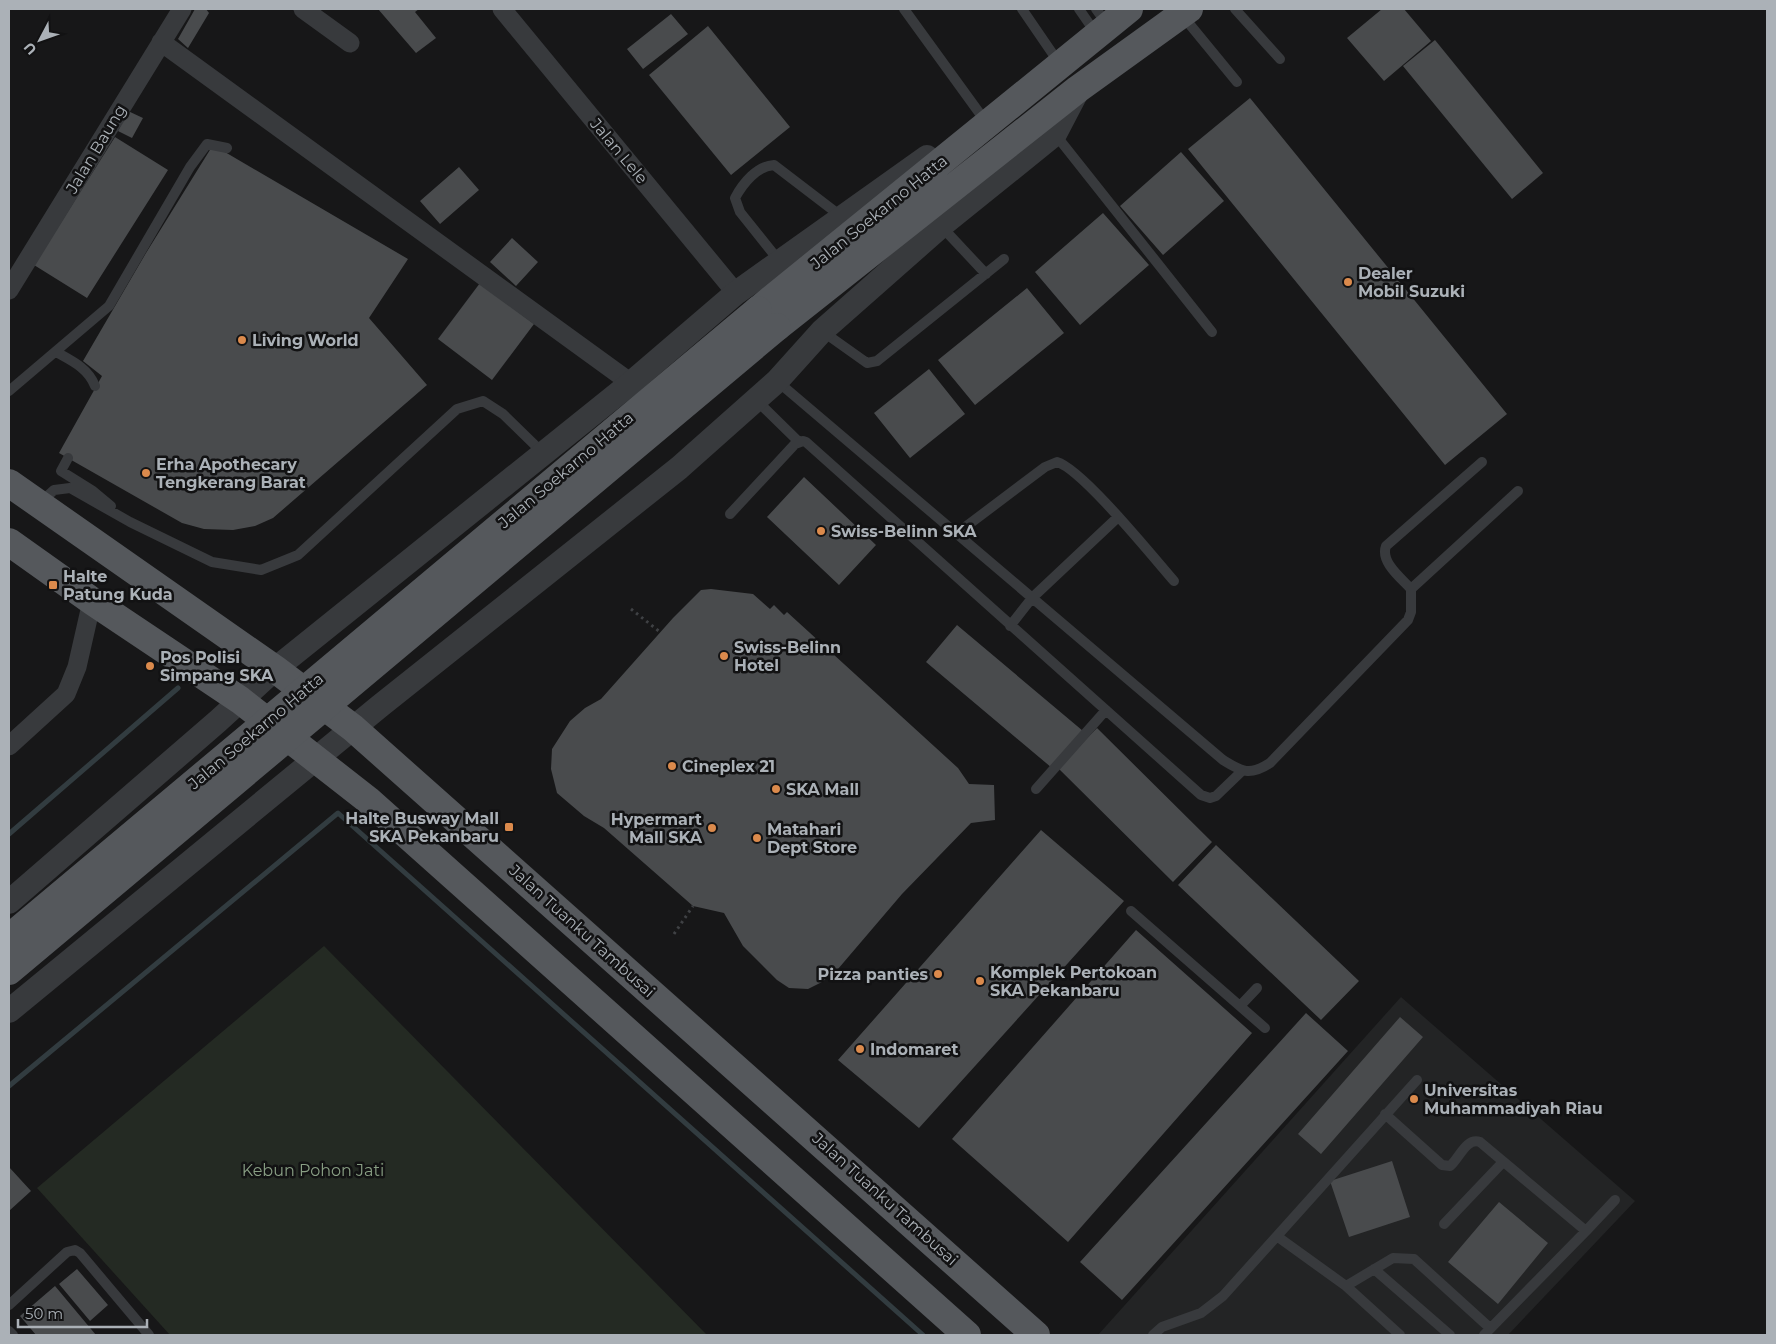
<svg xmlns="http://www.w3.org/2000/svg" width="1776" height="1344" font-family="Montserrat,sans-serif">
	<rect width="100%" height="100%" fill="#171718"/>
	<path fill="#232425" d="M1401 997 1635 1201 1508 1335H1098Z"/>
	<path fill="#242a23" d="M324 946 707 1335H170L37 1188Z"/>
	<g fill="none" stroke-linecap="round" stroke-linejoin="round">
		<path stroke="#323c40" stroke-width="5" d="M9 834 178 688
			M9 1086 338 813 923 1335"/>
	</g>
	<path fill="#494b4d" d="M195 9H206L209 13 188 48 178 39Z
		M378 9H419L415 12 436 38 416 53Z
		M1382 9H1404L1431 41 1384 81 1347 38Z
		M671 14 688 34 643 69 627 49Z
		M708 26 790 127 731 175 649 75Z
		M1435 40 1543 173 1512 199 1403 66Z
		M1250 98 1507 414 1445 465 1188 149Z
		M128 111 143 118 132 138 118 131Z
		M115 137 168 170 87 298 34 265Z
		M213 145 408 259 369 318 427 385 273 518 255 526 233 530 204 529 182 523 59 453 102 376 83 361 146 253Z
		M1181 152 1224 201 1163 255 1120 206Z
		M459 167 479 190 440 224 420 201Z
		M1103 213 1149 265 1080 325 1035 272Z
		M512 238 538 262 516 286 490 262Z
		M480 283 534 324 492 380 438 339Z
		M1027 288 1064 333 975 405 938 360Z
		M929 369 965 414 910 458 874 413Z
		M804 477 876 545 839 585 767 517Z
		M711 589 753 594 770 609 774 605 784 615 787 612 958 768 969 784 994 785 995 820 971 823 902 894 838 969 822 982 808 989 789 988 777 980 743 946 724 913 693 906 604 828 584 816 557 793 551 769 552 749 570 721 585 708 601 699 673 618 701 590Z
		M957 625 1083 731 1052 768 926 662Z
		M1097 728 1212 842 1173 882 1058 768Z
		M1041 830 1124 901 919 1128 838 1060Z
		M1216 845 1359 981 1321 1020 1178 885Z
		M1136 930 1252 1033 1068 1242 952 1139Z
		M1306 1013 1348 1051 1122 1300 1080 1262Z
		M1400 1017 1423 1037 1321 1154 1298 1134Z
		M1392 1161 1410 1217 1349 1237 1330 1181Z
		M9 1167 31 1191 9 1211Z
		M1499 1202 1548 1243 1498 1304 1448 1262Z
		M77 1269 108 1305 90 1321 59 1284Z
		M55 1286 96 1335H36L20 1316Z"/>
	<g fill="none" stroke-linecap="round" stroke-linejoin="round">
		<path stroke="#3f4144" stroke-width="3" stroke-dasharray="2.5 4" stroke-linecap="butt" d="M631 609 660 632
			M674 934 693 906"/>
		<path stroke="#383a3d" stroke-width="10" d="M904 9 983 118
			M1022 9 1059 63
			M1079 9 1097 35
			M1096 9 1107 24
			M1235 9 1280 59
			M1182 15 1237 82
			M1055 134 1212 332
			M941 226 986 274
			M780 262 740 212 735 198C743 183 757 166 774 165L842 217
			M822 331 867 363 877 361 1004 259
			M56 352C72 361 88 368 95 386
			M777 381 1223 760C1242 772 1250 776 1270 763L1408 620 1411 612V589L1518 491
			M9 391 109 306 190 167 207 144 227 148
			M756 400 799 442
			M68 458 61 471 93 491 111 506
			M40 503 54 490 70 488 130 522 212 562 261 570 298 555 457 409 483 401 503 414 543 453
			M730 514 795 444 803 441 806 442 1201 795 1210 798 1216 796 1242 771
			M956 534 1045 467 1057 462C1082 469 1153 557 1174 581
			M1411 589C1401 578 1380 562 1386 546L1482 462
			M1010 626 1032 598 1117 518
			M1036 789 1106 710
			M1131 911 1265 1028
			M1240 1006 1257 988
			M1385 1114 1442 1165 1450 1166C1459 1159 1466 1137 1480 1142L1586 1231 1615 1200
			M1444 1224 1503 1162
			M1278 1237 1346 1286 1400 1335
			M1374 1269 1450 1335
			M1346 1286 1393 1258 1414 1259 1490 1328
			M9 1305 67 1252 75 1250 80 1253 149 1335
			M9 1331 13 1335
			M1153 1335 1162 1327 1201 1313 1223 1296 1417 1080
			M1484 1335 1586 1231"/>
		<path stroke="#383a3d" stroke-width="19" d="M303 9 350 43
			M502 9 736 293
			M161 42 631 383
			M9 290 182 9
			M9 746 66 694 77 667 92 601"/>
		<path stroke="#383a3d" stroke-width="24" d="M9 902 218 721 275 669 631 383 736 293 927 157
			M9 1011 380 706 679 468 777 381 822 331 941 226 1055 134 1078 90"/>
		<path stroke="#55585c" stroke-width="28" d="M758 310 1129 9
			M777 327 1078 89 1189 9
			M9 483 275 669 353 728 1036 1335
			M9 542 92 601 240 700 368 800 967 1335"/>
		<path stroke="#55585c" stroke-width="28" d="M9 938 758 310
			M9 971 777 327"/>
	</g>
	<g fill="#db8a4c" stroke="#121213" stroke-width="2">
		<circle cx="1348" cy="282" r="5"/>
		<circle cx="242" cy="340" r="5"/>
		<circle cx="146" cy="473" r="5"/>
		<circle cx="821" cy="531" r="5"/>
		<rect x="48" y="580" width="10" height="10" rx="2.5"/>
		<circle cx="724" cy="656" r="5"/>
		<circle cx="150" cy="666" r="5"/>
		<circle cx="672" cy="766" r="5"/>
		<circle cx="776" cy="789" r="5"/>
		<rect x="504" y="822" width="10" height="10" rx="2.5"/>
		<circle cx="712" cy="828" r="5"/>
		<circle cx="757" cy="838" r="5"/>
		<circle cx="938" cy="974" r="5"/>
		<circle cx="980" cy="981" r="5"/>
		<circle cx="860" cy="1049" r="5"/>
		<circle cx="1414" cy="1099" r="5"/>
	</g>
	<g text-anchor="middle" dominant-baseline="central" stroke-width="5" stroke-linejoin="round" paint-order="stroke">
		<g font-size="16" fill="#abb1b7" stroke="#121213">
			<text transform="translate(96 149) rotate(-59)">Jalan Baung</text>
			<text transform="translate(619 151) rotate(50)">Jalan Lele</text>
			<text transform="translate(879 212) rotate(-39)">Jalan Soekarno Hatta</text>
			<text transform="translate(566 470) rotate(-40)">Jalan Soekarno Hatta</text>
			<text transform="translate(256 731) rotate(-40)">Jalan Soekarno Hatta</text>
			<text transform="translate(582 931) rotate(42)">Jalan Tuanku Tambusai</text>
			<text transform="translate(885 1199) rotate(42)">Jalan Tuanku Tambusai</text>
		</g>
		<g font-size="16" font-weight="bold" fill="#abb1b7" stroke="#121213" text-anchor="start">
			<text x="1358" y="273">Dealer<tspan x="1358" dy="18">Mobil Suzuki</tspan></text>
			<text x="252" y="340">Living World</text>
			<text x="156" y="464">Erha Apothecary<tspan x="156" dy="18">Tengkerang Barat</tspan></text>
			<text x="831" y="531">Swiss-Belinn SKA</text>
			<text x="63" y="576">Halte<tspan x="63" dy="18">Patung Kuda</tspan></text>
			<text x="734" y="647">Swiss-Belinn<tspan x="734" dy="18">Hotel</tspan></text>
			<text x="160" y="657">Pos Polisi<tspan x="160" dy="18">Simpang SKA</tspan></text>
			<text x="682" y="766">Cineplex 21</text>
			<text x="786" y="789">SKA Mall</text>
			<text x="499" y="818" text-anchor="end">Halte Busway Mall<tspan x="499" dy="18">SKA Pekanbaru</tspan></text>
			<text x="702" y="819" text-anchor="end">Hypermart<tspan x="702" dy="18">Mall SKA</tspan></text>
			<text x="767" y="829">Matahari<tspan x="767" dy="18">Dept Store</tspan></text>
			<text x="990" y="972">Komplek Pertokoan<tspan x="990" dy="18">SKA Pekanbaru</tspan></text>
			<text x="928" y="974" text-anchor="end">Pizza panties</text>
			<text x="870" y="1049">Indomaret</text>
			<text x="1424" y="1090">Universitas<tspan x="1424" dy="18">Muhammadiyah Riau</tspan></text>
		</g>
		<g font-size="16" fill="#899f84" stroke="#121213">
			<text x="313" y="1170">Kebun Pohon Jati</text>
		</g>
	</g>
	<rect width="1776" height="1344" fill="none" stroke="#abb1b7" stroke-width="20"/>
	<g transform="translate(40 40) rotate(229)" stroke="#121213" stroke-width="4" paint-order="stroke">
	<path d="M0-4L9 19L0 12L-9 19Z" fill="#abb1b7"/>
	<text y="-8" font-size="14" font-weight="bold" text-anchor="middle" fill="#abb1b7">U</text>
	</g>
	<path d="M18 1319v8h129v-8" fill="none" stroke="#abb1b7" stroke-width="2.5"/>
	<text x="25" y="1319" font-size="15" fill="#abb1b7" stroke="#121213" stroke-width="4" paint-order="stroke">50 m</text>
</svg>
